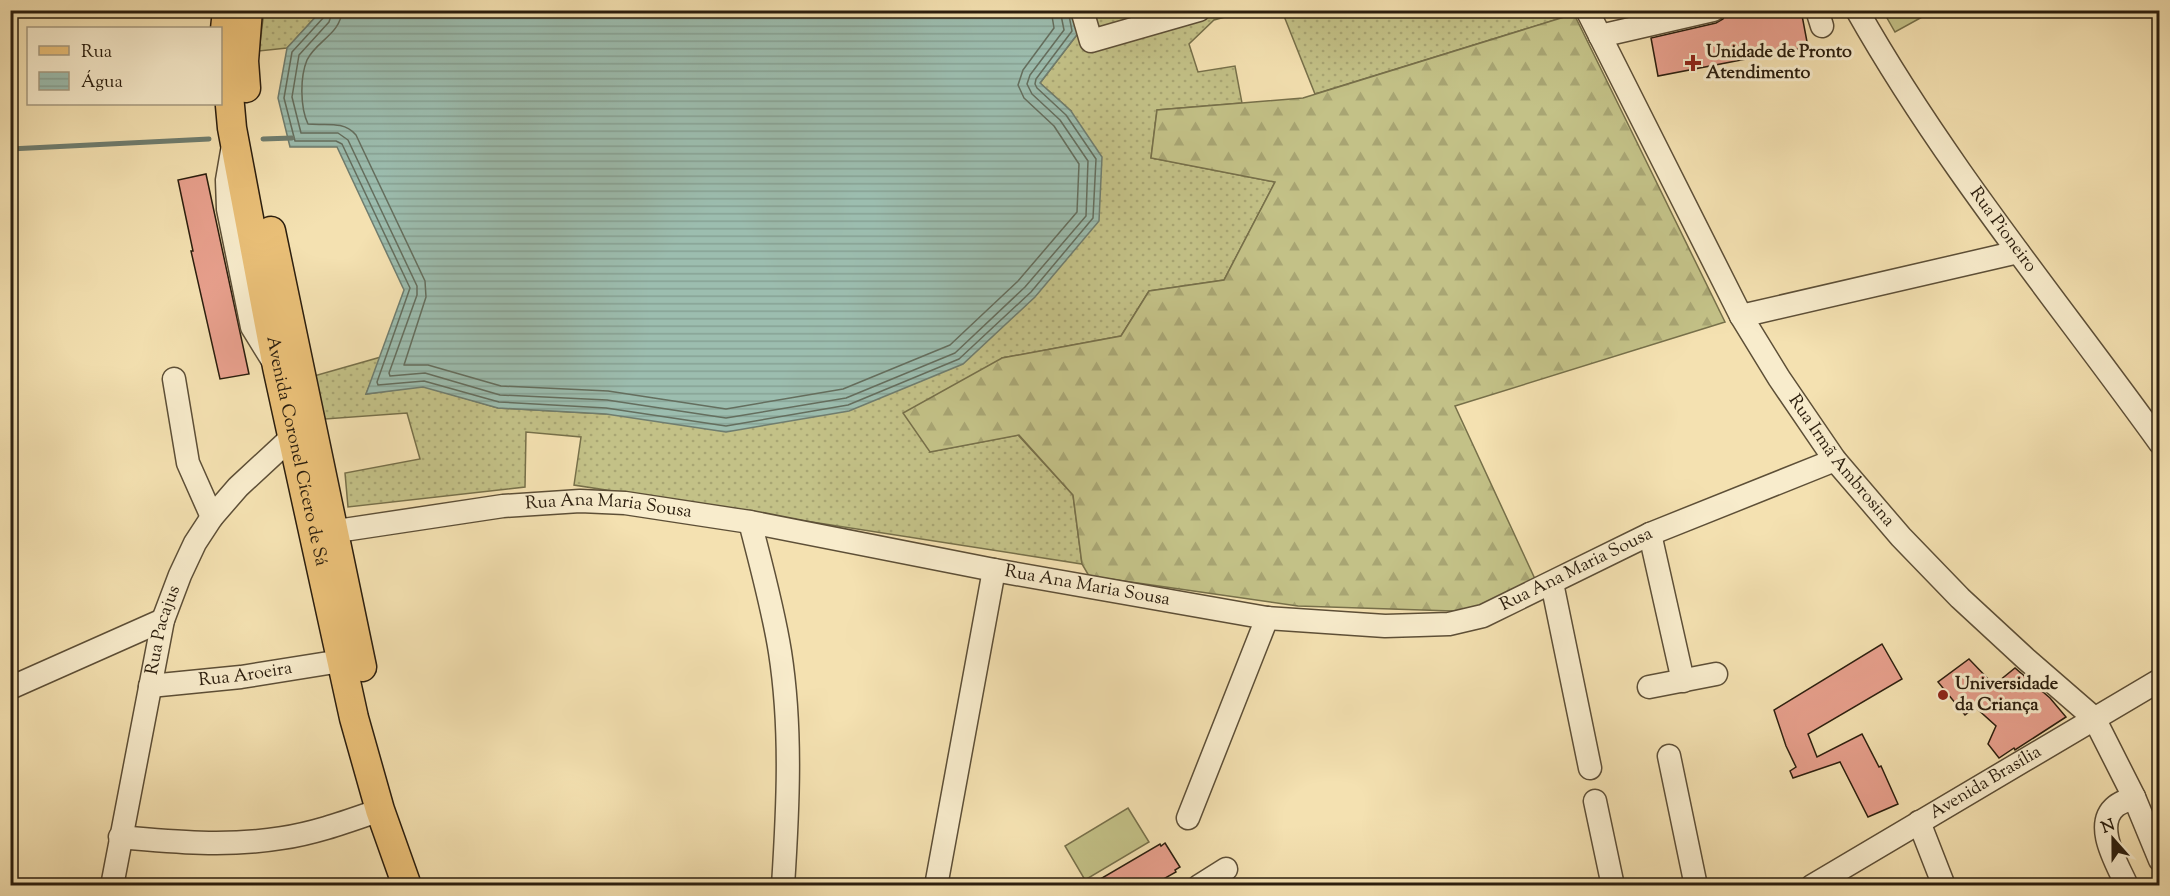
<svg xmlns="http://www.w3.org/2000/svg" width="2170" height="896" font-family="'Sorts Mill Goudy',serif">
	<defs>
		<pattern id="grass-dots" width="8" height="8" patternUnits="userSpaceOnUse" patternTransform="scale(1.5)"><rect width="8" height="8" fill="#c3c187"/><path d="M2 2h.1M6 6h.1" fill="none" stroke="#a8a573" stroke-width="1.8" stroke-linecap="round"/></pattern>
		<pattern id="forest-firs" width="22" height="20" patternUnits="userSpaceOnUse" patternTransform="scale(1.5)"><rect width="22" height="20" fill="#c3c187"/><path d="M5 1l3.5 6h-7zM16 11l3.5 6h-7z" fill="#a8a573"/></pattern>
		<pattern id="water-rules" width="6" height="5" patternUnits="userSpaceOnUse" patternTransform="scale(1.5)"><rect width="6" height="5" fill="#9cbdaf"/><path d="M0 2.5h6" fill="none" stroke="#87a295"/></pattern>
	</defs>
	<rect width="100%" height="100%" fill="#f4e1b1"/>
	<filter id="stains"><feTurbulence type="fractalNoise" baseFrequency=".00333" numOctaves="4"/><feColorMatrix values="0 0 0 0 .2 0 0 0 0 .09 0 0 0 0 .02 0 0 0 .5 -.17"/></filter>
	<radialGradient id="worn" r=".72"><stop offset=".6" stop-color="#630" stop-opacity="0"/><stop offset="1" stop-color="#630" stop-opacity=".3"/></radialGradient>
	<path fill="url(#grass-dots)" stroke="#77704a" stroke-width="1.5" d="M1572 10 1574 14 1315 94 1282 11Z
		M264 11H321L287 48 259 51Z
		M1073 11H1247L1214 20 1189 44 1198 72 1235 66 1242 103 1157 110 1151 158 1275 182 1224 280 1149 291 1121 336 1002 358 930 452 1018 435 1073 495 1082 564 574 485 581 437 526 432 525 487 348 507 345 473 420 459 407 413 325 419 314 376 381 357 366 394 423 386 498 408 606 414 1071 111 1040 83 1079 32Z"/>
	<path fill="url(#forest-firs)" stroke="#77704a" stroke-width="1.5" d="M1574 14 1725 322 1455 406 1535 579 1484 612 1298 606 1089 576 1082 564 1073 495 1019 435 930 452 903 413 1002 358 1121 336 1149 291 1224 280 1275 182 1151 158 1157 110 1303 98Z"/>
	<path fill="#c3c187" stroke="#77704a" stroke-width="1.5" d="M1883 11H1933L1895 32Z
		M1128 808 1149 842 1085 880 1065 846Z"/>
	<path fill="url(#water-rules)" stroke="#6f7d6f" stroke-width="1.5" d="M321 11H1073L1079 32 1040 83 1071 111 1102 157 1099 221 1035 297 963 364 849 411 726 432 606 414 498 408 423 387 366 394 404 290 337 147H290L278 98 287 48Z"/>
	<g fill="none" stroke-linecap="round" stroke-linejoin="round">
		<path stroke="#646e5e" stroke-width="1.5" d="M325 10 324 17 292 52 284 98 295 141H336L342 144 410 288 377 382 378 385 424 381 499 402 606 408 726 426 848 405 959 359 1031 292 1093 218 1096 159 1066 115 1037 88 1035 84 1036 79 1072 31 1068 10
			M333 10 329 22 299 55 292 97 301 133H338L348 140 417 286V295L389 373 390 376 425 373 500 395 607 400 726 418 846 398 955 353 1025 287 1086 216 1088 161 1060 120 1032 94 1027 84 1030 75 1064 30 1060 10
			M342 10C341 34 316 41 307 60 300 77 300 107 308 124 325 126 343 120 356 135L425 281 426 297 404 365H428L501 386 608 391 726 409 843 389 950 345 1018 281 1077 212 1079 164 1054 126 1024 98 1018 85 1023 70 1054 28 1051 10"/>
		<path stroke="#6f7d6f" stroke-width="5" d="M263 139 292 138
			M10 149 209 139"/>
	</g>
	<path fill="#e8a08d" stroke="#2b1e0e" stroke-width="1.5" d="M1741 10H1801L1808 47 1658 76 1651 38 1716 23 1723 19 1726 13Z
		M206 174 249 374 220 379 191 251H193L178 180Z
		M1882 644 1902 679 1808 734 1817 757 1862 734 1879 767 1881 766 1898 804 1868 817 1840 762 1793 778 1790 771 1796 767 1786 746 1774 710Z
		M1969 659 1994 685 2015 668 2050 698 2066 717 2015 750 2014 748 1999 758 1988 744 1996 726 1975 707 1965 715 1938 682Z
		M1165 843 1180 867 1175 870 1176 872 1153 885H1090L1160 844 1161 846Z"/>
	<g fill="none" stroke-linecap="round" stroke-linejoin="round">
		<defs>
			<g id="minor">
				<path d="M1082 10 1091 41 1199 10"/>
				<path id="s1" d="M1587 10 1741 316 1779 378 1835 460 1901 537 1960 598 2026 659 2094 718 2134 797 2160 860"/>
				<path d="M1817 10 1822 26"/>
				<path id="s2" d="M1857 10C1944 164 2057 300 2160 443"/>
				<path d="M1600 36 1713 10"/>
				<path d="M232 151 227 180 228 209 252 327 273 361"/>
				<path d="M1741 316 2018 252"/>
				<path d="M174 379 188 463 212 517"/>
				<path d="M750 522C761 565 773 608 780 652 792 729 788 808 783 886"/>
				<path id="s3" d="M317 534 503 506 580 501 625 503 750 522 994 570 1267 618 1385 626 1419 625 1449 624 1483 616 1650 534 1835 460"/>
				<path d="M1650 534 1683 681"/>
				<path d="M1552 583 1590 768"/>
				<path id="s4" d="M150 686 241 677 341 661"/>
				<path d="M1649 687 1716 674"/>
				<path d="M10 688 163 620"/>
				<path d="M1669 756 1696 886"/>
				<path d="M1595 801 1613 886"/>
				<path d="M1188 818 1267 618"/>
				<path d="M1919 822 1944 886"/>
				<path d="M120 837C174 842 228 847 282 838 316 833 348 821 380 810"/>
				<path id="s5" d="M112 886 163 620 180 575 195 543 212 517 238 487 292 437 304 431"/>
				<path d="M936 886 994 570"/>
				<path d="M1199 886 1226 869"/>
				<path id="s6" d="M1812 886 2160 680"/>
				<path d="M2127 886C2118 865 2092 825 2116 806 2121 802 2128 800 2134 797"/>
			</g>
			<g id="major">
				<path id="s7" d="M227 10 224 39 232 128 277 367 354 718 380 810 407 886"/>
				<path d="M246 88 244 61 248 10"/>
				<path d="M271 231 362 667"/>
			</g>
		</defs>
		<use href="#minor" stroke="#5d4f37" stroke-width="25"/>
		<use href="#major" stroke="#2b1e0e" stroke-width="31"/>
		<use href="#minor" stroke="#f8eccc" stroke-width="22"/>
		<use href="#major" stroke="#eac078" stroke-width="28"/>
	</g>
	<g fill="#8f2418" stroke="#f8eccc" stroke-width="2">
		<path d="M1690 54h6v6h6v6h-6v6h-6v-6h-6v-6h6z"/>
		<circle cx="1943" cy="695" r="6"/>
	</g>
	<g text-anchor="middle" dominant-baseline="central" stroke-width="6" stroke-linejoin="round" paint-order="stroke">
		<g font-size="18" font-weight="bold" fill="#2b1e0e" stroke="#f8eccc" text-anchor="start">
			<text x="1706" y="53">Unidade de Pronto<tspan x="1706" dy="21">Atendimento</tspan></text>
			<text x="1955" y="685">Universidade<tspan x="1955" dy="21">da Criança</tspan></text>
		</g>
		<g font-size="18" fill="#2b1e0e" stroke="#f8eccc">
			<text stroke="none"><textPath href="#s2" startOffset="264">Rua Pioneiro</textPath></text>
			<text stroke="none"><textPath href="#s7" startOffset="448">Avenida Coronel Cícero de Sá</textPath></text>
			<text stroke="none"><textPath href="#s1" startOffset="519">Rua Irmã Ambrosina</textPath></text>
			<text stroke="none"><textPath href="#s3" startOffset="294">Rua Ana Maria Sousa</textPath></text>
			<text stroke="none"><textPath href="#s3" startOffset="1284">Rua Ana Maria Sousa</textPath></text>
			<text stroke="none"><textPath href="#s3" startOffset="780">Rua Ana Maria Sousa</textPath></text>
			<text stroke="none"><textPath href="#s5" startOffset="261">Rua Pacajus</textPath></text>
			<text stroke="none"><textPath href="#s4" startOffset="96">Rua Aroeira</textPath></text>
			<text stroke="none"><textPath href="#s6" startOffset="202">Avenida Brasília</textPath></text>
		</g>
	</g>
	<rect width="2170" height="896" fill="none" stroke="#f4e1b1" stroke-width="36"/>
	<rect x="12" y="12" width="2146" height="872" fill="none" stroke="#2b1e0e" stroke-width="3"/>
	<rect x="18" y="18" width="2134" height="860" fill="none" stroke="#2b1e0e" stroke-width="1.5"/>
	<rect x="27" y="27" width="195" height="78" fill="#f8eccc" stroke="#a69a80" stroke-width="1.5"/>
	<rect x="39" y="46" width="30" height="9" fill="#eac078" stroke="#a69a80" stroke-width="1.5"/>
	<text x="81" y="57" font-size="18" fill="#2b1e0e">Rua</text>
	<rect x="39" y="72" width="30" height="18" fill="url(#water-rules)" stroke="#a69a80" stroke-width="1.5"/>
	<text x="81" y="87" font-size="18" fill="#2b1e0e">Água</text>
	<g transform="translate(2113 839) rotate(339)" stroke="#f8eccc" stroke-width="4.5" paint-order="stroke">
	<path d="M0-4.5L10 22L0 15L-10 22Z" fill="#2b1e0e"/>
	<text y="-9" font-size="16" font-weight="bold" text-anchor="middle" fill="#2b1e0e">N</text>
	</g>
	<rect width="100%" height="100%" filter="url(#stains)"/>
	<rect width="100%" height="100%" fill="url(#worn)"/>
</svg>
